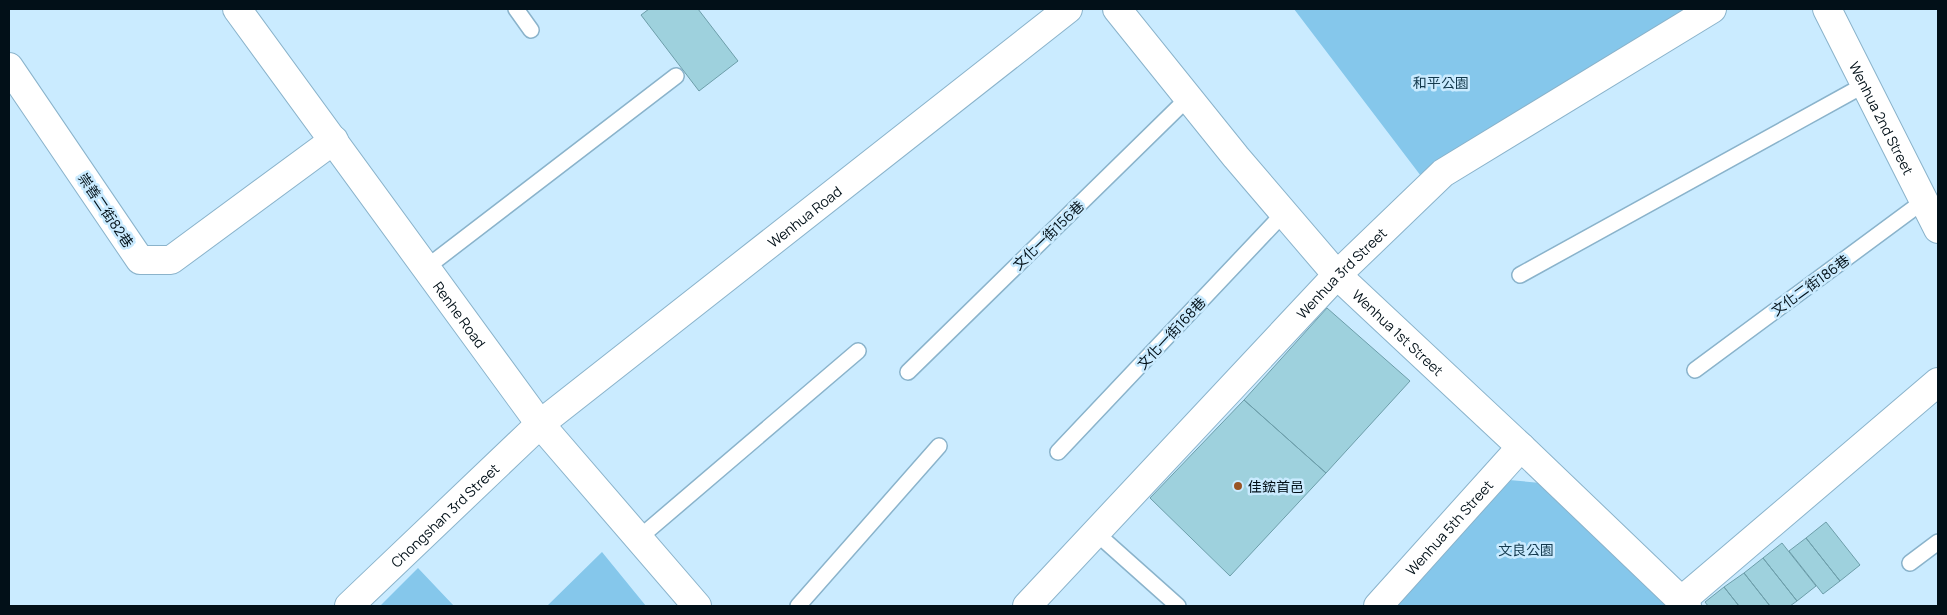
<svg xmlns="http://www.w3.org/2000/svg" width="1947" height="615" font-family="Manrope,'Noto Sans TC',sans-serif">
	<rect width="100%" height="100%" fill="#caebff"/>
	<path fill="#85c7eb" d="M1294 9H1685L1424 180Z
		M1509 480 1541 483 1669 606H1397Z
		M602 552 646 606H547Z
		M418 568 454 606H380Z"/>
	<path fill="#9ed1dd" stroke="#6d9eaa" d="M649 9H698L738 61 699 91 641 15Z
		M1327 308 1410 381 1326 473 1244 400Z
		M1244 400 1326 473 1230 576 1150 498Z
		M1826 522 1860 565 1840 581 1806 538Z
		M1806 538 1840 581 1823 594 1789 551Z
		M1782 543 1816 586 1797 601 1763 558Z
		M1763 558 1797 601 1790 606H1770L1744 573Z
		M1744 573 1770 606H1739L1724 587Z
		M1724 587 1739 606H1708L1705 602Z"/>
	<g fill="none" stroke-linecap="round" stroke-linejoin="round">
		<defs>
			<path id="lane" d="M516 9 531 30
				M427 267 676 76
				M1520 275 1866 84
				M1695 370 1925 200
				M908 372 1188 98
				M1058 452 1283 214
				M1095 532 1178 606
				M639 538 858 351
				M1910 563 1938 542
				M798 606 939 446"/>
			<g id="street">
				<path id="s1" d="M237 9 540 424 697 606"/>
				<path id="s2" d="M1117 9 1236 157 1337 275 1521 447 1687 606"/>
				<path id="s3" d="M1827 9 1938 229"/>
				<path d="M9 67 140 260H171L334 140"/>
				<path d="M1681 601 1938 382"/>
				<path id="s4" d="M349 606 540 424 1068 9"/>
				<path id="s5" d="M1027 606 1337 275 1443 173 1712 9"/>
				<path id="s6" d="M1378 606 1521 447"/>
			</g>
		</defs>
		<use href="#lane" stroke="#8ab3cb" stroke-width="18"/>
		<use href="#street" stroke="#8ab3cb" stroke-width="30"/>
		<use href="#lane" stroke="#fff" stroke-width="15"/>
		<use href="#street" stroke="#fff" stroke-width="28"/>
	</g>
	<circle fill="#985525" stroke="#caebff" stroke-width="2" cx="1238" cy="486" r="5"/>
	<g text-anchor="middle" dominant-baseline="central" stroke-width="5" stroke-linejoin="round" paint-order="stroke">
		<g font-size="14" fill="#13394d" stroke="#caebff">
			<text x="1441" y="82">和平公園</text>
			<text x="1526" y="549">文良公園</text>
		</g>
		<g font-size="14" fill="#021018" stroke="#caebff">
			<text stroke="none"><textPath href="#s3" startOffset="122">Wenhua 2nd Street</textPath></text>
			<text transform="translate(106 210) rotate(56)">崇善二街82巷</text>
			<text stroke="none"><textPath href="#s4" startOffset="600">Wenhua Road</textPath></text>
			<text transform="translate(1048 235) rotate(-44)">文化一街156巷</text>
			<text stroke="none"><textPath href="#s5" startOffset="458">Wenhua 3rd Street</textPath></text>
			<text transform="translate(1810 285) rotate(-36)">文化二街186巷</text>
			<text stroke="none"><textPath href="#s1" startOffset="378">Renhe Road</textPath></text>
			<text stroke="none"><textPath href="#s2" startOffset="429">Wenhua 1st Street</textPath></text>
			<text transform="translate(1171 333) rotate(-47)">文化一街168巷</text>
			<text stroke="none"><textPath href="#s4" startOffset="132">Chongshan 3rd Street</textPath></text>
			<text stroke="none"><textPath href="#s6" startOffset="106">Wenhua 5th Street</textPath></text>
		</g>
		<g font-size="14" fill="#021018" stroke="#caebff" text-anchor="start">
			<text x="1248" y="486">佳鋐首邑</text>
		</g>
	</g>
	<rect width="1947" height="615" fill="none" stroke="#021018" stroke-width="20"/>
</svg>
